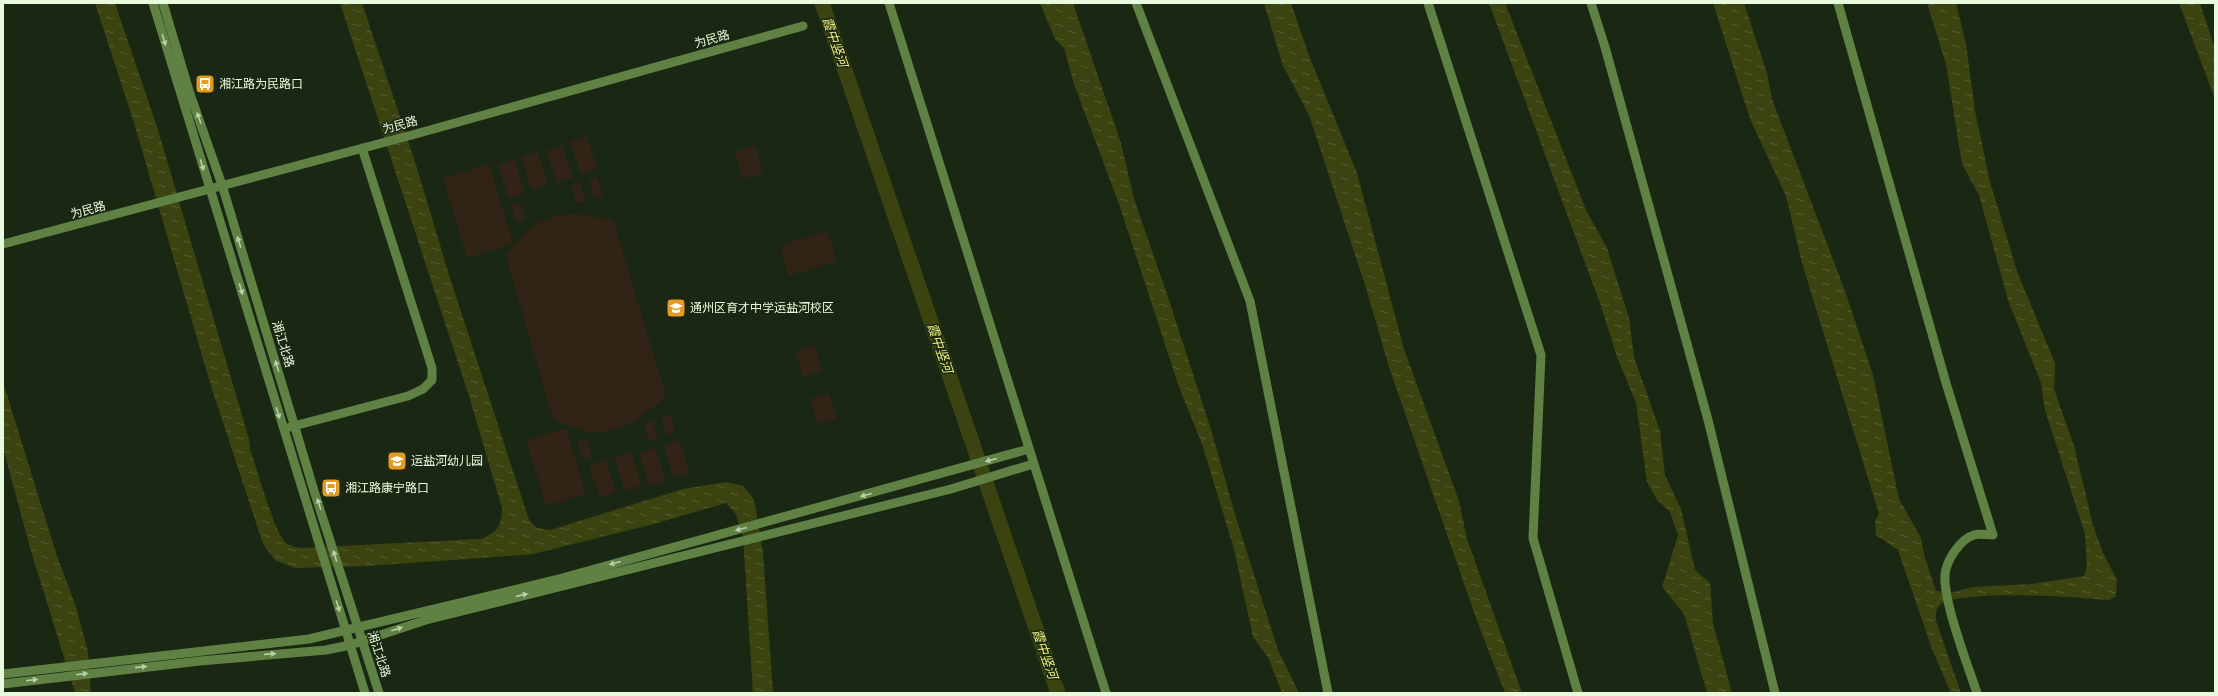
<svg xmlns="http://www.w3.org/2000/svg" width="2218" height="696" font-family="'Archivo Narrow','Noto Sans SC',sans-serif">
	<defs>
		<pattern id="water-ripples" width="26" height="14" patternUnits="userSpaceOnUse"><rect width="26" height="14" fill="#3b4311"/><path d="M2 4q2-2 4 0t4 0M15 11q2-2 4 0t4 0" fill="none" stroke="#575f33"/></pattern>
	</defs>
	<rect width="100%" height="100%" fill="#1a2813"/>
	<path fill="#312417" d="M587 136 597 169 581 175 570 142Z
		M562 145 573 178 557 184 546 151Z
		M755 145 763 173 743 179 735 151Z
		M537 151 548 184 532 190 521 157Z
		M514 159 525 193 508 198 498 165Z
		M489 164 513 244 467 258 443 178Z
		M597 177 603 196 594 198 589 180Z
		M580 182 585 201 576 203 571 185Z
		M520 202 526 220 517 223 511 204Z
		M576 214 613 220 666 396C629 429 601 445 553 419L506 256C530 226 536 217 576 214Z
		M827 231 837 261 789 276 780 246Z
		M815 345 822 371 803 377 795 351Z
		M829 393 837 418 818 424 810 399Z
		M670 415 675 433 667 436 661 418Z
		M653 420 658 439 649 441 644 423Z
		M566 428 586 494 546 506 526 440Z
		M586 439 592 457 583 460 577 441Z
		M679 440 690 473 674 478 663 445Z
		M655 448 666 481 649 486 639 453Z
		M631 452 641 485 625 491 614 458Z
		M605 459 616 492 600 498 589 465Z"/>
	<path fill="url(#water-ripples)" d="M95 3H115L158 130 249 439 250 449C257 469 273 527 284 541 289 546 294 547 301 548L481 539C497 533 502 525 502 508L469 396 340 3H362L417 168 449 275 529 520 537 528 550 530 683 489 726 482 743 486 754 499 763 552 773 693H753L743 536 736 514 726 503 650 525 533 554 481 558 367 566 295 568 275 560 263 544 211 386 135 126Z
		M1040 3H1073L1121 143 1134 199 1168 297 1212 433 1236 518 1278 650 1299 693H1282L1268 657 1253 637 1234 549 1203 447 1179 387 1120 207 1074 84 1064 48 1055 39Z
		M1264 3H1291L1308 53 1357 173 1404 349 1459 501 1467 539 1522 693H1505L1477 621 1389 367 1366 288 1309 115 1283 66Z
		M1489 3H1505L1586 210 1607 248 1629 318 1634 357 1660 431 1665 475 1681 509 1695 570 1710 583 1713 623 1732 693H1707L1684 614 1662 587 1678 535 1670 512 1657 500 1647 482 1636 403 1617 357 1601 306Z
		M1713 3H1744L1767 73 1772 99 1845 291 1873 375 1899 499 1921 538 1925 558 1936 591 1953 592 1974 587 2032 584 2084 576 2087 566 2085 534 2045 410 2041 383 2008 300 1979 195 1962 164 1946 64 1927 3H1956L1966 44 1975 111 1990 182 2018 274 2055 363 2054 389 2074 446 2093 525 2103 553 2117 580 2116 596 2109 600C2077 597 1965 589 1941 604 1935 608 1936 615 1936 621L1961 693H1951L1932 649 1898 550 1876 535 1875 521 1879 514 1802 263 1786 196 1750 119Z
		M2179 3H2200L2215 49V99Z
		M3 382 56 553 76 607 88 652 91 693H75L31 551 3 448Z"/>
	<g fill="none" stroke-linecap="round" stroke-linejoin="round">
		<path stroke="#3b4311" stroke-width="15" d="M822 3 1058 693"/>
		<path stroke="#5f8144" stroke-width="9" d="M153 3 365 693
			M163 3 190 94 222 185 315 494 379 693
			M889 3 1106 693
			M1136 3 1250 301 1328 693
			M1428 3 1541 355 1533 538 1578 693
			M1591 3 1605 47 1708 420 1775 693
			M1838 3 1946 383 1993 535C1987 535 1979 533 1974 535 1960 539 1946 561 1945 575 1943 601 1968 666 1977 693
			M3 244 412 135 803 26
			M290 427 408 396 423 389 432 380V368L362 148
			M3 674 309 639 555 580 1029 449
			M3 684 200 661 326 650 350 645 426 620 951 489 1033 464"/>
	</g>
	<defs><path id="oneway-solid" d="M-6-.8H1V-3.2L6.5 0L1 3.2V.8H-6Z"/></defs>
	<g fill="#b9d0a8">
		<use href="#oneway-solid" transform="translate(164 40) rotate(73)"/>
		<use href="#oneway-solid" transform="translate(199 118) rotate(-109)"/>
		<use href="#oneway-solid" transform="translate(202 165) rotate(73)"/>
		<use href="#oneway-solid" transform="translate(239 242) rotate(-107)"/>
		<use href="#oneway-solid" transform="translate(241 289) rotate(73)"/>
		<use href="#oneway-solid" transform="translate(277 366) rotate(-107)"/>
		<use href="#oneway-solid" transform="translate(278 413) rotate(73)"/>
		<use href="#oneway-solid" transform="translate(991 460) rotate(165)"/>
		<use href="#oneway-solid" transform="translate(866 495) rotate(165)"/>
		<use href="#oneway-solid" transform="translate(319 504) rotate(-108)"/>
		<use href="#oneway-solid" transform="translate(741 529) rotate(165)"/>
		<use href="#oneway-solid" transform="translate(335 556) rotate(-107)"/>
		<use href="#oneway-solid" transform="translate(615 563) rotate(165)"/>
		<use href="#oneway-solid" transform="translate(522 595) rotate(-13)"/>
		<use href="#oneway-solid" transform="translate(338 606) rotate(73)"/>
		<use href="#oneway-solid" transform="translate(397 629) rotate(-18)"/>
		<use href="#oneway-solid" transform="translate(270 654) rotate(-5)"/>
		<use href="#oneway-solid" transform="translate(141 667) rotate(-6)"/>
		<use href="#oneway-solid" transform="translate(82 674) rotate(-7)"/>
		<use href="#oneway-solid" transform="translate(32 680) rotate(-7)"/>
	</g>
	<defs>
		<symbol id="bus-square" viewBox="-11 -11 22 22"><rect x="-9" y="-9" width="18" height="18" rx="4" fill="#e59b20" stroke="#1a2813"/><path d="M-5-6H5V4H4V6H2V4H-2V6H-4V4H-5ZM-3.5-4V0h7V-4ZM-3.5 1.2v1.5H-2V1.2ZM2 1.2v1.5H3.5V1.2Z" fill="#fff"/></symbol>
		<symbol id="school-square" viewBox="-11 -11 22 22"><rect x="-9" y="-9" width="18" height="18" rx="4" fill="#e59b20" stroke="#1a2813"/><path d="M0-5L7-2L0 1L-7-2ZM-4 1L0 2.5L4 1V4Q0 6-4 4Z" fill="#fff"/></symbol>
	</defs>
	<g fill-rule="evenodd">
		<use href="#bus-square" x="194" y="73" width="22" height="22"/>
		<use href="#school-square" x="665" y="297" width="22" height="22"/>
		<use href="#school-square" x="386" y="450" width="22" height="22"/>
		<use href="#bus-square" x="320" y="477" width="22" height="22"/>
	</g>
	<g text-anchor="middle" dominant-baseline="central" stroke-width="3" stroke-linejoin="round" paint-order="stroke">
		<g font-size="12" fill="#e9fbde" stroke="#1a2813">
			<text transform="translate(712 39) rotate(-16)">为民路</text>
			<text transform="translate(400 125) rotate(-15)">为民路</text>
			<text transform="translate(88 210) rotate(-15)">为民路</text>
			<text transform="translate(283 344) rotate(73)">湘江北路</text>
			<text transform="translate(379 654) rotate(72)">湘江北路</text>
		</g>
		<g font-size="12" fill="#e9fbde" stroke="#1a2813" text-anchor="start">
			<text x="219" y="84">湘江路为民路口</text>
			<text x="690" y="308">通州区育才中学运盐河校区</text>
			<text x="411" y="461">运盐河幼儿园</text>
			<text x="345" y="488">湘江路康宁路口</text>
		</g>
		<g font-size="13" font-style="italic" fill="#efee78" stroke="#1a2813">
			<text transform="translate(835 42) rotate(71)">霞中竖河</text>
			<text transform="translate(940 348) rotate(71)">霞中竖河</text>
			<text transform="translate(1045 654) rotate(71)">霞中竖河</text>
		</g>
	</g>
	<rect width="2218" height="696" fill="none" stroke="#e9fbde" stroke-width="8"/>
</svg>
